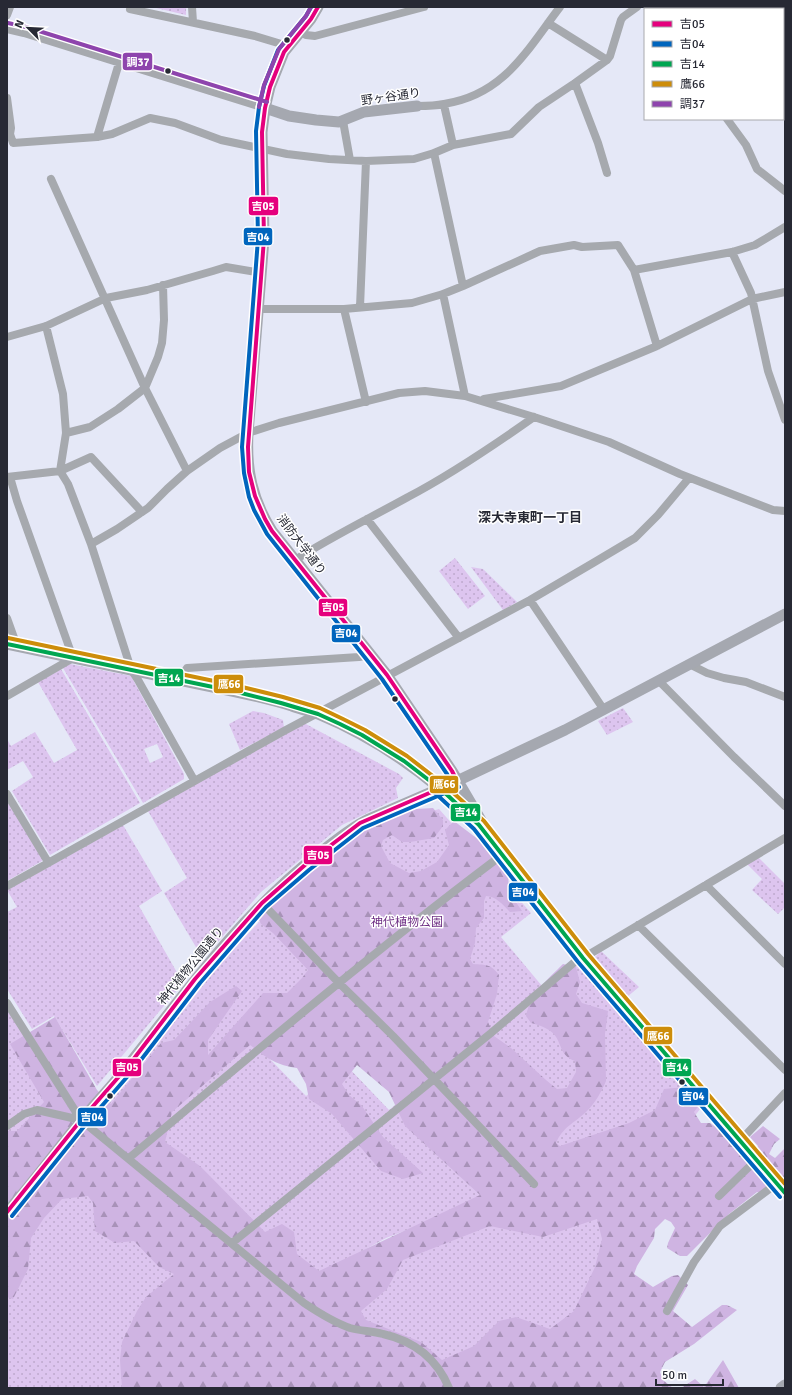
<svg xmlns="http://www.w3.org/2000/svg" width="792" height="1395" font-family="Signika,'Noto Sans JP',sans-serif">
	<defs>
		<pattern id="green-dots" width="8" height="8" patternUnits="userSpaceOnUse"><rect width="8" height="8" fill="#ddc5ef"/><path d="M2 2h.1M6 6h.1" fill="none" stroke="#bea9ce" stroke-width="1.8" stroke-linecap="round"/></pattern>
		<pattern id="forest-firs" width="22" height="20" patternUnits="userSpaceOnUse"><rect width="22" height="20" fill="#cfb4e2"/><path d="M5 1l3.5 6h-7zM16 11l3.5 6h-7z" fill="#a892b8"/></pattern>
	</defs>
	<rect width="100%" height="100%" fill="#e5e8f7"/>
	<path fill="url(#green-dots)" fill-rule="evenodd" d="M152 7H186V15Z
		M455 558 485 596 468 609 439 571Z
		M471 567 483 569 517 602 503 610Z
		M70 664 131 676 184 774V779L143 803 63 668ZM157 744 163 757 150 763 144 749Z
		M61 669 140 803 50 855 12 791 33 777 23 761 7 770V739L11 746 35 732 54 763 77 750 38 682Z
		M623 708 633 722 607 735 598 721Z
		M253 711 264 713 283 720 284 728 240 750 229 724Z
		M304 723 399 774 403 778 396 788 398 798 342 825 261 892 203 959 164 893 187 878 148 811Z
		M7 797 42 855V861L7 881Z
		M439 809 531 913 501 937 542 986 575 961 697 1099 700 1109 694 1117 576 1165 386 1238 328 1270 299 1288 104 1110 221 963 274 906 375 829ZM368 1048 411 1092 389 1110 345 1064 306 1096 264 1053Z
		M123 825 162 891 139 906 183 983 97 1086 54 1016 32 1029 7 989V912L17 907 7 890Z
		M758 857 785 884V907L778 914 752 890 762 879 747 864Z
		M601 951 639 987 627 997 594 958Z
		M7 1009 65 1101 7 1195Z
		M86 1127 300 1303 344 1273 667 1156 552 1388H7V1226Z"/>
	<path fill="url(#forest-firs)" fill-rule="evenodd" d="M433 808 443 820V826L434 838 410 842H402L392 835 383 840 381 846 390 863 409 873 421 871 437 862 449 845 445 830 454 821 479 840 508 871 509 892 522 911 510 912C503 905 496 896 486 896L484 901V918L476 928 475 943 470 959 473 964C486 965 491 964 499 975L497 994 488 1022 494 1036 511 1048 546 1080 557 1089 567 1088 576 1072 575 1061C560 1056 562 1044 554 1034 548 1028 539 1025 531 1023L526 1016C530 994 548 979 563 964L576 967 580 982 576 994 582 1003 608 1011 605 1034 606 1081C602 1091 594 1105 586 1112 573 1124 563 1127 556 1143L560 1146 629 1123 655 1110 664 1089C685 1087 687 1084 703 1100L694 1112 701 1123H710L735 1140 749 1155 758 1146 750 1137 763 1126 780 1139 774 1144 769 1154 775 1158 785 1148V1189H776L765 1195 757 1192 729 1214 687 1256H680L667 1248 668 1243 675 1228 671 1222 665 1219 655 1229 654 1238 637 1266 634 1274 653 1287 672 1276 678 1275 688 1285 673 1311 692 1327 722 1305H727L737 1310 694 1344 665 1362 660 1372 663 1380 673 1388H122L120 1360 122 1342 137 1311 146 1297 174 1274 159 1267 134 1241 115 1243 95 1231 93 1203 88 1196 62 1199 44 1218 31 1238 28 1269 13 1299 7 1297V1131H17L44 1102 10 1044 55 1017 97 1090 111 1104 161 1043 174 1040 210 1002 236 986 242 991 208 1040V1055L263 993H287L302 978 308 970 273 933 261 924 257 916 300 875 366 825 399 810ZM250 1045C267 1058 275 1065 297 1068L306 1084 309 1099 332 1114 381 1171 403 1179 423 1173 383 1137 362 1106 349 1095 342 1084 357 1065 389 1092 405 1126 480 1195 319 1271 297 1254 294 1232 282 1224 265 1232 200 1166 165 1142 172 1112ZM597 1219 602 1239 595 1267 574 1311 550 1329 516 1317 499 1321 474 1346 442 1360 421 1342 366 1320 361 1311 387 1289 403 1260 490 1226 543 1237Z
		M723 1360 739 1388H681L695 1379 704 1387Z"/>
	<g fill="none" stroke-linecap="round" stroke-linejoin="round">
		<path stroke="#a6a9ae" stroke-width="8" d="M192 7 193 22
			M654 7 655 9
			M130 9 255 36 288 46
			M7 15 10 7
			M548 23 607 60
			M7 29 24 33 265 108
			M301 32 306 35 315 36 424 7
			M575 83 598 143 607 173
			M7 98 11 128 10 134
			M444 105 453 145
			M417 106C426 106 435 106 444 104 504 95 527 50 560 7
			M727 119 746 145 757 169 785 191
			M343 121 350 160
			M7 133 10 134 13 143 97 137 112 134 150 118 175 123 221 140 287 154 329 159 366 161 414 159 434 153 453 145 511 134 539 107 575 83 607 60 610 56 621 20 623 17 637 7
			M97 137 119 63
			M434 153 463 286
			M51 179 145 388 187 471
			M732 252 751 293 768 371 785 420
			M634 270 732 252 755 245 785 227
			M443 294 465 396
			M360 307 366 161
			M258 309H344L412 303 443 294 463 286 540 251 574 245 582 247 618 245 634 270 657 346
			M344 309 366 402
			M46 326 63 394 66 433 60 471 68 484 91 544 131 669 138 680 194 780
			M7 337 46 326 106 298 147 290 213 271 226 267 262 273
			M484 399 561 386 657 346 752 299 785 292
			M66 433 90 427 118 409 145 388 158 357 162 343 164 320 163 285
			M7 477 60 471 91 457 142 512
			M367 519 459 638
			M91 544 117 529 148 508 167 489 187 471 220 448 248 433 279 423 399 393 425 391 465 396 534 417 609 442 680 474 773 510 785 511
			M295 560C331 537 370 518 408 497 452 474 493 446 534 417
			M530 600 604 710
			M7 618 17 646
			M689 664 707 673 724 678 746 682 785 697
			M180 680 187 668 359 657 371 655
			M659 681 734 757 785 806
			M7 696 73 658 17 501 10 477
			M7 794 48 862
			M706 885 785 964
			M7 886 284 731 530 600 593 563 635 538 658 515 689 478
			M262 903 338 982 393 1036 534 1184
			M638 925 785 1070
			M583 958 785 838
			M7 1003 81 1120
			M7 1126 24 1114 37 1110 81 1120 304 1303C319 1313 333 1322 350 1328 361 1331 372 1331 383 1334 414 1341 437 1359 449 1388
			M740 1141 785 1093
			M129 1158C249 1057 368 956 494 861
			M719 1196 752 1164
			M232 1243 491 1033 577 960
			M667 1311 694 1262 720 1226 772 1187 776 1182"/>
		<path stroke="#a5a8b0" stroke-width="11" d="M318 7 311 19 284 52 270 87 265 108 262 132 264 239 248 433C246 470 252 499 272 531L387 675 452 771 482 822
			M265 108 289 116 316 120 339 122 364 112 417 106
			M7 644C72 658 138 671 203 685 233 691 263 697 292 706 300 709 309 711 318 714 378 739 433 778 479 825L583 958 785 1193
			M7 1212C33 1183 56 1151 81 1121 97 1101 115 1083 130 1063 188 989 243 913 317 855 334 842 350 828 369 819L457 781 565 730 785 614
			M781 1388 785 1385"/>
		<defs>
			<path id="bus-1" d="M318 7 311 19 284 52 270 87 265 108 262 132 264 239 248 447 249 472 255 496 265 519 272 531 387 675 452 771 457 781
				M7 1212 81 1120 129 1065 195 979 262 903 305 865 360 823 457 781"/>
			<path id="bus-2" d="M311 7 306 16 278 50 264 86 259 107 256 131 258 239 242 447 244 473 249 497 254 510 267 534 382 679 447 774 452 784
				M435 793 474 829 578 962 780 1197
				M12 1216 86 1124 134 1069 200 983 266 907 309 870 363 828 459 787"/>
			<path id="bus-3" d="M7 644 237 692 281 703 318 714 340 724 362 735 404 761 443 791 479 825 583 958 785 1193"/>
			<path id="bus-4" d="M8 638 238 686 283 697 320 708 343 719 365 730 407 756 447 787 484 821 588 954 785 1184"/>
			<path id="bus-5" d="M8 23 26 27 267 102
				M259 107 264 85 279 49 306 16 311 7"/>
		</defs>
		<use href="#bus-1" stroke="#fff" stroke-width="7"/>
		<use href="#bus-2" stroke="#fff" stroke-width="7"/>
		<use href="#bus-3" stroke="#fff" stroke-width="7"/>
		<use href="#bus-4" stroke="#fff" stroke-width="7"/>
		<use href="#bus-5" stroke="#fff" stroke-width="7"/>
		<use href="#bus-1" stroke="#e5007d" stroke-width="4"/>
		<use href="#bus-2" stroke="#0065bd" stroke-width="4"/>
		<use href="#bus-3" stroke="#00a651" stroke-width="4"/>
		<use href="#bus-4" stroke="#cd8d0a" stroke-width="4"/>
		<use href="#bus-5" stroke="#8e44ad" stroke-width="4"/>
	</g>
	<g fill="#272934" stroke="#fff" stroke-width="1.5">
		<circle cx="287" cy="40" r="3.5"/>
		<circle cx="168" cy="71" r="3.5"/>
		<circle cx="395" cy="699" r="3.5"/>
		<circle cx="682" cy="1082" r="3.5"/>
		<circle cx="110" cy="1096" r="3.5"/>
	</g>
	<g text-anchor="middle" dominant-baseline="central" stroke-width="3" stroke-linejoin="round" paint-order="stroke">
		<g font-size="12" fill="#272934" stroke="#fff">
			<text transform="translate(391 97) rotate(-8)">野ヶ谷通り</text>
			<text transform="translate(301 545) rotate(53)">消防大学通り</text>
			<text transform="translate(191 966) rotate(-51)">神代植物公園通り</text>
		</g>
		<g font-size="12" fill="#6e2e84" stroke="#fff">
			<text x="407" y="922">神代植物公園</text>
		</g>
		<g font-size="13" font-weight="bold" fill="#272934" stroke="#fff">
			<text x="530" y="518">深大寺東町一丁目</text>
		</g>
	</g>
	<g stroke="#fff" stroke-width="1.5">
		<rect x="122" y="52" width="31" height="19" rx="4" fill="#8e44ad"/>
		<rect x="248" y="196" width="31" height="20" rx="4" fill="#e5007d"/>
		<rect x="243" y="227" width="30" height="19" rx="4" fill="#0065bd"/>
		<rect x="318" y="598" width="30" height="19" rx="4" fill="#e5007d"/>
		<rect x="331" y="624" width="30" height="19" rx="4" fill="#0065bd"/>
		<rect x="154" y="668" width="30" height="19" rx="4" fill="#00a651"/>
		<rect x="213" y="674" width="31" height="20" rx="4" fill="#cd8d0a"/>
		<rect x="429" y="775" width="30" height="19" rx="4" fill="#cd8d0a"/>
		<rect x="450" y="803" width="31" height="19" rx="4" fill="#00a651"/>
		<rect x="303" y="845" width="30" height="20" rx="4" fill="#e5007d"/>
		<rect x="508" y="882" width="30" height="20" rx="4" fill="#0065bd"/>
		<rect x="643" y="1026" width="30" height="19" rx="4" fill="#cd8d0a"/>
		<rect x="112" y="1058" width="30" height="19" rx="4" fill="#e5007d"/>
		<rect x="662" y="1058" width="30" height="19" rx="4" fill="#00a651"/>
		<rect x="678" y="1087" width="31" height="19" rx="4" fill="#0065bd"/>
		<rect x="77" y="1107" width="30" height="20" rx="4" fill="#0065bd"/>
	</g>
	<g font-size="11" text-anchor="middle" font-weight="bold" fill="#fff">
		<text x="138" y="66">調37</text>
		<text x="263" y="210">吉05</text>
		<text x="258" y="241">吉04</text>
		<text x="333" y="611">吉05</text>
		<text x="346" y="637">吉04</text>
		<text x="169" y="682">吉14</text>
		<text x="229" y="688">鷹66</text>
		<text x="444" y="788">鷹66</text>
		<text x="466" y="816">吉14</text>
		<text x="318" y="859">吉05</text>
		<text x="523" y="896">吉04</text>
		<text x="658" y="1040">鷹66</text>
		<text x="127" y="1071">吉05</text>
		<text x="677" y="1071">吉14</text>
		<text x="693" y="1100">吉04</text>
		<text x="92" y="1121">吉04</text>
	</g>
	<rect width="792" height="1395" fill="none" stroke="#272934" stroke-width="16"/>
	<rect x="644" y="8" width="140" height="112" fill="#ffffff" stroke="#a9a9ae"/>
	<rect x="652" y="21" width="20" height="6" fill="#e5007d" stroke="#a9a9ae"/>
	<text x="680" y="28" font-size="12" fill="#272934">吉05</text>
	<rect x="652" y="41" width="20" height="6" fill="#0065bd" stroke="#a9a9ae"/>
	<text x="680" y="48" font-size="12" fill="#272934">吉04</text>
	<rect x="652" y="61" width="20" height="6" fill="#00a651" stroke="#a9a9ae"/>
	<text x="680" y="68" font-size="12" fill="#272934">吉14</text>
	<rect x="652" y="81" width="20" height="6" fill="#cd8d0a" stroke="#a9a9ae"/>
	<text x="680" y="88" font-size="12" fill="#272934">鷹66</text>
	<rect x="652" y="101" width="20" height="6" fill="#8e44ad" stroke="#a9a9ae"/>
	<text x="680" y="108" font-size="12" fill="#272934">調37</text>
	<g transform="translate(28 28) rotate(294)" stroke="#ffffff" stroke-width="3" paint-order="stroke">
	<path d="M0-3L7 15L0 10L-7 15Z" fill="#272934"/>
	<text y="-6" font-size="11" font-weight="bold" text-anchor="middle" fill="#272934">N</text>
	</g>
	<path d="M656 1379v6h67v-6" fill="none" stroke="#272934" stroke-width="2"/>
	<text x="662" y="1379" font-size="12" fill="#272934" stroke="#ffffff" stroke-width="3" paint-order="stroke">50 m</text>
</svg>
